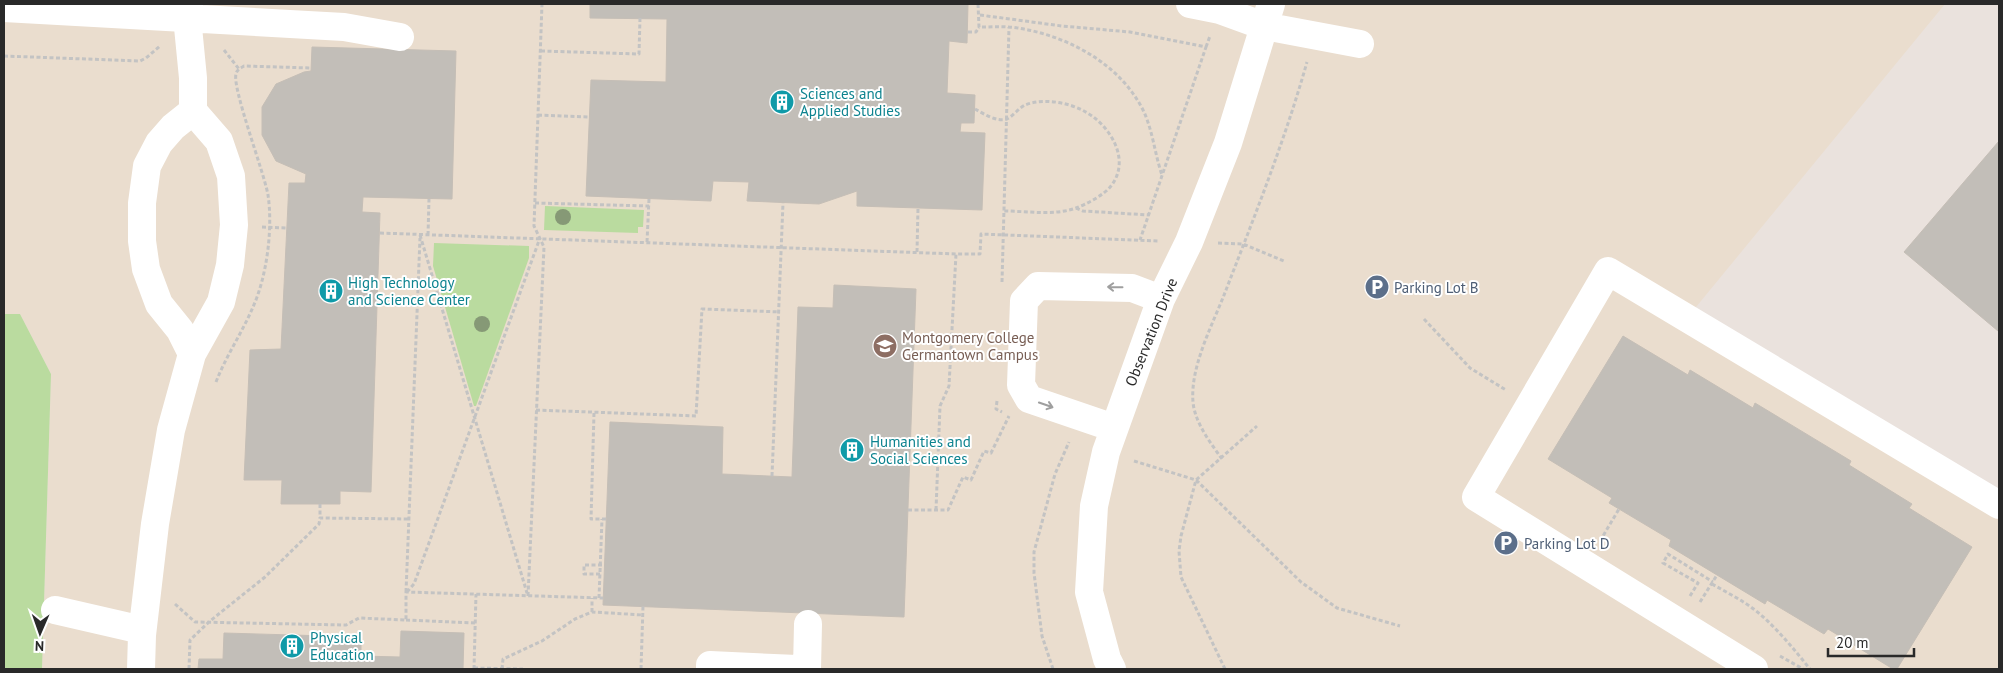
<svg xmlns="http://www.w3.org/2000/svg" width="2003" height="673" font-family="'PT Sans',sans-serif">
	<rect width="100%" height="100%" fill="#eae2dd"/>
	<path fill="#eaddce" d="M4 4H1945L1687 318 1999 505V669H42L51 374 20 314H4Z"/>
	<path fill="#badb9f" d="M545 206 644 210 643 227H638V233L544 230Z
		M434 243 529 246V258L476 406H474L433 266Z
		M4 314H20L51 374 42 669H4Z"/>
	<path fill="#c2beb8" stroke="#c5beb6" d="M590 4H968L967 43 949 41 947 93 975 95 974 123H961L960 132 985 133 982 210 857 206V191L819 204 747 201 749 182 713 181 711 201 586 196 591 80 666 82 667 19 590 18Z
		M312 47 456 51 452 199 363 197 362 212 380 213 371 492 340 491V504H281L282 480H244L250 350 281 349 289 183H305L306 174 276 161 262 135V107L276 84 304 72 311 71Z
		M1999 141V330L1998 331 1904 252Z
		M834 285 916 289 904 617 603 605 610 422 723 427 722 474 792 477 798 307 833 308Z
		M1623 336 1688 375 1690 370 1753 408 1755 403 1851 461 1849 465 1912 504 1909 508 1972 547 1897 669H1893L1828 629 1824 634 1767 600 1765 604 1669 546 1671 540 1609 503 1612 498 1548 459Z
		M401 631 464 633 463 669H198L199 659H223L224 633 361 637V656L400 657Z"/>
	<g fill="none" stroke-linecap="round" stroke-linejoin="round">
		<path stroke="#c3c3c3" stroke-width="3" stroke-dasharray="4 2.5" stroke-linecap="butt" d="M978 4 979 27C992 27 1005 26 1018 28 1068 36 1121 64 1144 112 1153 132 1155 155 1162 175
			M980 15 1062 26 1130 32 1206 47 1140 240
			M968 32H976L979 27
			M1206 47 1210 36
			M224 50 239 69
			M541 51 639 54 640 18
			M4 56 140 61 146 58 160 46
			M975 109C984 114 996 122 1007 119 1013 116 1019 108 1025 105 1043 98 1067 102 1084 111 1109 124 1132 159 1111 186 1104 195 1087 204 1076 208 1054 216 1027 211 1004 211
			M538 115 589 117
			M535 203 649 206
			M1076 208 1083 211 1149 215
			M262 227 287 228
			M380 233 956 254H980L981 234 1159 241
			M420 235 527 593
			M428 235 429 199
			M647 242 649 199
			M1218 243 1243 244 1284 261
			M917 252 918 208
			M1002 282 1009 27
			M1424 319 1470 368 1506 390
			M216 382C226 356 242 333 253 307 267 276 273 228 268 195 264 172 232 88 236 74 237 69 241 68 244 66L311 68
			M997 401 996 409 1002 412
			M536 410 696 416 702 309 780 312
			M594 413 591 519H606
			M1222 459C1210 442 1195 423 1193 402 1190 366 1213 324 1226 290 1255 215 1285 140 1307 62
			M1134 461 1196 480 1301 582 1337 608 1400 626
			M772 476 783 203
			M320 504V518
			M908 510H948L963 477 971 480 984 451 991 453 1009 416
			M936 510 940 406 949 386 956 254
			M1600 541 1619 509
			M600 574H584V565H604
			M1712 584C1726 592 1742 600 1755 610 1776 627 1793 648 1810 669
			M406 592 420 238
			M407 592 414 584 540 238
			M528 596 544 247 534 226 542 4
			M1690 596 1698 583 1663 563 1668 554 1713 582
			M599 598 602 519
			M1700 602 1717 575
			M175 604 195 622 346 625 359 618 406 620V592L603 598
			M592 612V598
			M406 620 475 623
			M1780 656 1803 669
			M474 668 523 669
			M189 669 190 640 210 621 265 577 319 524 320 518 409 519
			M474 669 476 594
			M502 669 503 659 542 641 575 619 592 612 643 615
			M641 669 643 606
			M1053 669 1042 636 1034 573V552L1055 474 1069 442
			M1225 669 1181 577 1179 551 1181 536 1196 480 1257 426"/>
		<path stroke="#fff" stroke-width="28" d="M1190 4 1220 10 1264 26 1360 44
			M4 8 344 27 400 37
			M192 354 180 330 159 304 146 269 142 241V203L147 166 159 143 173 127 193 111
			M1114 428 1029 399 1021 385 1024 301 1038 286 1132 288 1161 299
			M55 610 142 630
			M141 669 142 635 155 524 171 430 192 354 221 302 230 265 234 225 231 176 219 141 193 111V78L187 17 189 4
			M710 669V665L797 669
			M807 669 808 624
			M1112 669 1107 659 1089 592 1094 506 1106 452 1161 299 1189 242 1228 143 1271 4
			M1754 669 1476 497 1608 271 1999 505"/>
	</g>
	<g fill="#869976">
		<circle cx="563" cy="217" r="8"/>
		<circle cx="482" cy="324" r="8"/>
	</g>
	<defs><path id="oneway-shaft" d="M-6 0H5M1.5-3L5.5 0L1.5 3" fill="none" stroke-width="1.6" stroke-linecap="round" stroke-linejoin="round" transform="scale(1.25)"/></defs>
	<g stroke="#9f9f9f">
		<use href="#oneway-shaft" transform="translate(1115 287) rotate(-179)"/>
		<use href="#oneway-shaft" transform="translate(1046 405) rotate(19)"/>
	</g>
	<defs>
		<symbol id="building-disc" viewBox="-11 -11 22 22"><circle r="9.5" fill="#0f9aa8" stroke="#fff"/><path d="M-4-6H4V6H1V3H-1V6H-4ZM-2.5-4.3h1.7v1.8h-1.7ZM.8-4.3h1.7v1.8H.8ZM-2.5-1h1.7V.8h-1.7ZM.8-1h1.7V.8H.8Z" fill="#fff"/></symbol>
		<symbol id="parking-disc" viewBox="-11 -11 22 22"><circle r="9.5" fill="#5c6f8a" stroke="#fff"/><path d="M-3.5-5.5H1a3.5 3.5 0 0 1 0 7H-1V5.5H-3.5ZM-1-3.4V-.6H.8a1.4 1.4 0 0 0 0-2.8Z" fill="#fff"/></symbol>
		<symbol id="university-disc" viewBox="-11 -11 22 22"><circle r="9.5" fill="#8d6e63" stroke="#fff"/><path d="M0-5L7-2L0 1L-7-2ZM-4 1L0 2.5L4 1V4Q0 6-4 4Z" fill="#fff"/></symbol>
	</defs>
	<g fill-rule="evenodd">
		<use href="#building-disc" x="768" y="88" width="28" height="28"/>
		<use href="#parking-disc" x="1363" y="273" width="28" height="28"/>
		<use href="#building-disc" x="317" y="277" width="28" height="28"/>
		<use href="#university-disc" x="871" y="332" width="28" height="28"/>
		<use href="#building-disc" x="838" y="436" width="28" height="28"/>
		<use href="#parking-disc" x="1492" y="529" width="28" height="28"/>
		<use href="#building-disc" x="278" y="632" width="28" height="28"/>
	</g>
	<g text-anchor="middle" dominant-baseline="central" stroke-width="4" stroke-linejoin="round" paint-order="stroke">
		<g font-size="15" fill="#0d838f" stroke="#fff" text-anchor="start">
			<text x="800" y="93">Sciences and<tspan x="800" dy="17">Applied Studies</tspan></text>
			<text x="348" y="282">High Technology<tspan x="348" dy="17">and Science Center</tspan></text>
			<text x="870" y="441">Humanities and<tspan x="870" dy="17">Social Sciences</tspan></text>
			<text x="310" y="637">Physical<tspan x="310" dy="17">Education</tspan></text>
		</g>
		<g font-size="15" fill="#4e5e75" stroke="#fff" text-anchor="start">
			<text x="1394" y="287">Parking Lot B</text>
			<text x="1524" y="543">Parking Lot D</text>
		</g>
		<g font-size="15" fill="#292929" stroke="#fff">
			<text transform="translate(1151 332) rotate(-68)">Observation Drive</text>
		</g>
		<g font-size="15" fill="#785e54" stroke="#fff" text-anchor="start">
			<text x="902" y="337">Montgomery College<tspan x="902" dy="17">Germantown Campus</tspan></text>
		</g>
	</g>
	<rect width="2003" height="673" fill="none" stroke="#292929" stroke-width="10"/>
	<g transform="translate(40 633) rotate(182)" stroke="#ffffff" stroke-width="4" paint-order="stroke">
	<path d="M0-4L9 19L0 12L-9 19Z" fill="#292929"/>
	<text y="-8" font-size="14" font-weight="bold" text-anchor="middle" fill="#292929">N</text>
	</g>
	<path d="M1828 648v8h86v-8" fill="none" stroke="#292929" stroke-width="2.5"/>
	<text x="1836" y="648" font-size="15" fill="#292929" stroke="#ffffff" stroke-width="4" paint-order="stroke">20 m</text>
</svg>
